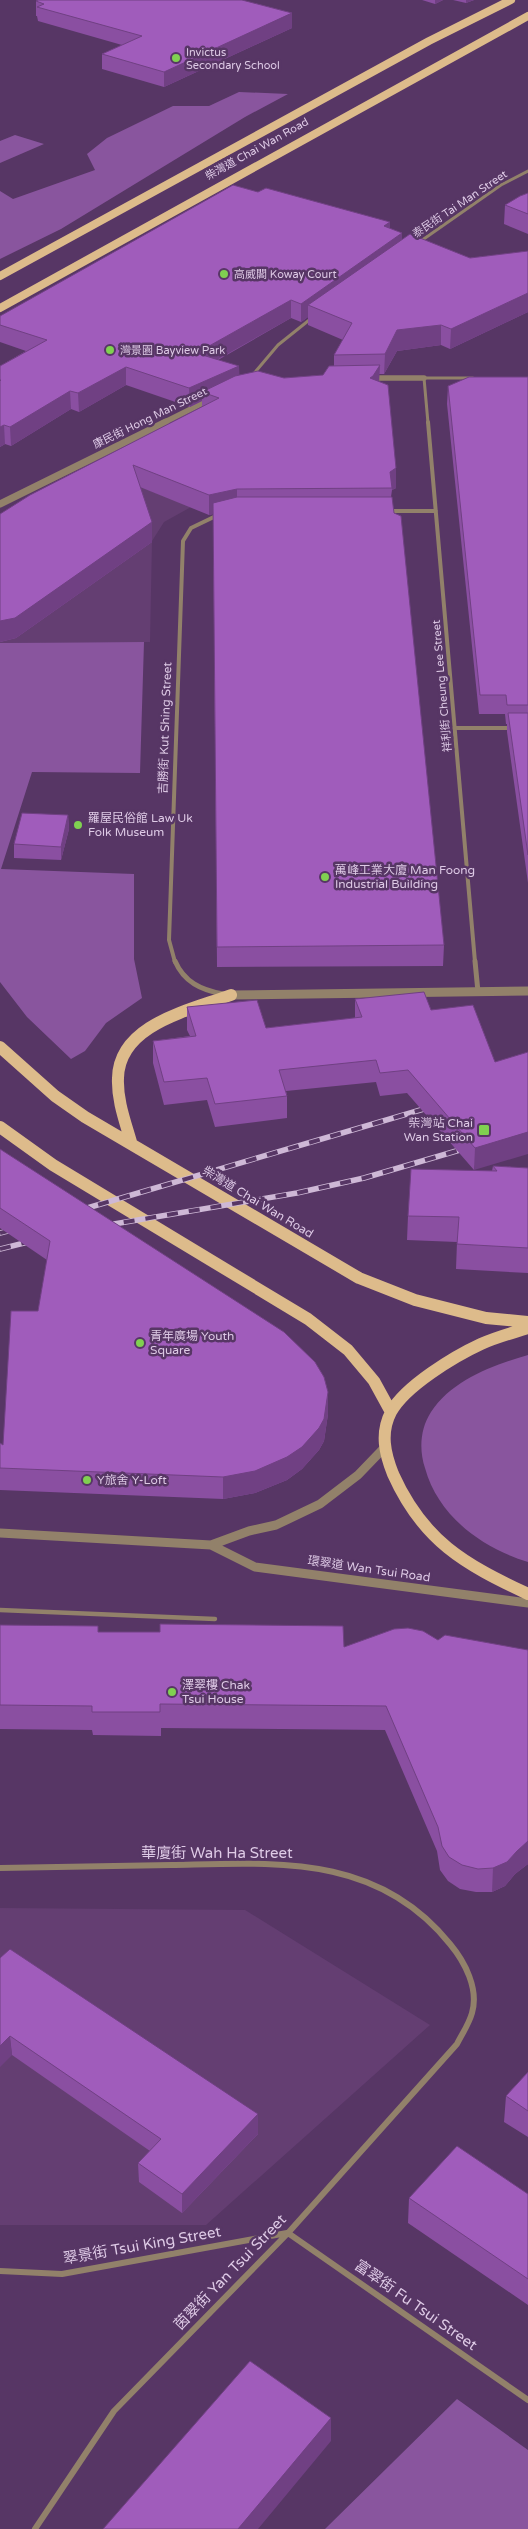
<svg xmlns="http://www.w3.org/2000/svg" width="528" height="2529" font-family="'Varela Round','Noto Sans TC',sans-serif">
	<rect width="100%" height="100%" fill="#573665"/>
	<path fill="#643e72" d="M109 474 191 507 164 522 152 541 150 642 0 643V530Z
		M0 1908 245 1910 430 2025 206 2225H0Z"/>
	<path fill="#89559e" d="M239 92 288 94 245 117 61 229 0 259V191L13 199 95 170 87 154 107 138 173 106H209Z
		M15 135 44 144 0 163V141Z
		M144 642 140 773 32 772 1 869 134 874V959L142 998 106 1023 85 1051 71 1059 27 1017 0 982V643Z
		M528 1355V1562C482 1548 438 1516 425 1468 419 1450 420 1429 431 1412 452 1380 493 1365 528 1355Z
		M457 2399 528 2450V2529H325Z"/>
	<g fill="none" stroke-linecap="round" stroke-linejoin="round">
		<path stroke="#92816a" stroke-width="4.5" d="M0 1610 215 1619"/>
		<path stroke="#92816a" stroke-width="3" d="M418 243 501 185 528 171
			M251 377 278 345 313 317
			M428 423 424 378H473"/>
		<path stroke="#92816a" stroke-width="4" d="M428 422 475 962
			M389 511H436
			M454 728H514
			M175 962 169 940 183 541 191 528 218 515"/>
		<path stroke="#92816a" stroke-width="5" d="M175 961C184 982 201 990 223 994
			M475 961 478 992"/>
		<path stroke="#92816a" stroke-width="6" d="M0 1868C57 1867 114 1866 171 1865 275 1863 377 1853 450 1944 465 1962 479 1989 472 2013 469 2024 462 2034 457 2044L288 2233 114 2411 35 2529
			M288 2233 528 2400
			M0 2271 62 2274 287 2233"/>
		<path stroke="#92816a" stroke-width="5.5" d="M369 378H424
			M163 423 211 399"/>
		<path stroke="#92816a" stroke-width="7" d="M0 504 166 422"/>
		<path stroke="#92816a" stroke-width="9" d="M231 995 528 991
			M0 1533 211 1545 255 1567 528 1603
			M211 1545 249 1531 276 1525 320 1504 358 1475 384 1448"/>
		<path stroke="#ddbb8b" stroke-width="8" d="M0 276 429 41 511 0
			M0 308 528 16"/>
		<path stroke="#ddbb8b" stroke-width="12" d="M0 1047 55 1096 85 1117 359 1278 415 1300 486 1318 528 1322
			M0 1127 53 1165 308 1319 348 1350 374 1381 391 1412
			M131 1142C125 1121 117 1100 118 1078 119 1024 191 1010 231 995
			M528 1328C512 1333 496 1337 481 1344 455 1356 405 1386 391 1412 380 1433 385 1454 393 1474 423 1541 464 1564 528 1594"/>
		<defs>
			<path id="rail" d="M77 1211 434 1106
				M102 1226 297 1193 364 1178 470 1147
				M0 1233 19 1228
				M0 1249 36 1240"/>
		</defs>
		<use href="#rail" stroke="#ceb8d6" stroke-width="5.5"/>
		<use href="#rail" stroke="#573665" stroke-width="4" stroke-dasharray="11" stroke-linecap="butt"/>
	</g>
	<path fill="#8a4fa1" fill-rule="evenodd" d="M422 0H443L435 4Z
		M453 0H474L466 3Z
		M36 1 292 28 164 87 102 69V54L122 45 38 21 37 16H36Z
		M528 193V234L504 224 505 205Z
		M390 229 402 233V240L470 258 528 251V312L450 349 441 345 397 351 384 374H379V382L396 488 392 490 391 497 444 945 443 966 217 967 213 514 209 515 140 487 152 542 16 638 0 642V514L202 407V401L190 407 126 385 79 412 71 409 11 446 5 444 0 447V366L26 351 0 342V316ZM308 317V325L343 340 334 355V366L323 375 284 378 239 375 218 360 291 318 301 322Z
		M528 377V883L507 732V724H506L505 714H479L447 404 448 386Z
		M68 815 69 829 61 860 14 858V844Z
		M355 999 431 1010 495 1062 474 1170 407 1093 380 1096 376 1082 286 1091 287 1096V1118L215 1127 207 1100 164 1105 153 1063V1041L190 1036 187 1030V1007L266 1028 355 1018Z
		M0 1149 328 1392V1414L324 1441 319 1450 302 1469 287 1480 255 1493 223 1499 0 1490V1443L3 1445 38 1311 47 1260 0 1228Z
		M493 1166 528 1168V1273L456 1269 457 1242 407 1240 408 1216 492 1171Z
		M0 1625 98 1632 344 1647 438 1640 528 1650V1864L515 1874 505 1886 492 1892H476L460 1889 448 1881 440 1870 437 1851 385 1730 161 1728V1736L93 1735 92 1730 0 1729Z
		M0 1958 258 2114V2134L182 2213 139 2182 138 2163 150 2151 12 2055Z
		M528 2072V2137L504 2122 506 2096Z
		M528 2194V2305L408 2223 409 2198Z"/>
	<path fill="#704083" d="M435 0H443L435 4Z
		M466 0H474L466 3Z
		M292 13V28L164 87V72Z
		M390 222V240L384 226Z
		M402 233V251L308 305V317L301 322V304Z
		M528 293V312L450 349 451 329Z
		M291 300V318L204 367 199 354 202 350Z
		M441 325V345L397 351 384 374 385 354 397 330Z
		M380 365 379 384 370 378Z
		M239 366 240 384 202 392V401L190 407 189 388Z
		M126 367V385L79 412 78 393Z
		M70 391 71 409 11 446 10 427Z
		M4 425 5 444 0 447V427Z
		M396 468V488L392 490 390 472Z
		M237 489V508L209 515V495Z
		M152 522V542L16 638 0 642V621Z
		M68 815 69 829 61 860V847Z
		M528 1132V1154L474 1170 475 1148Z
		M328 1392V1414L324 1441 319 1450 302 1469 287 1480 255 1493 223 1499V1477Z
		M528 1841V1864L515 1874 505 1886 492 1892 493 1868 517 1851Z
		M10 2036 12 2055 0 2067V2046Z
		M258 2114V2134L182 2213V2194Z
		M331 2418V2441L258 2529H238Z"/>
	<path fill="#a05cbb" stroke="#704083" d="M38 0H242L292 13 164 72 102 54 142 36 37 7 44 4 36 1Z
		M233 185 258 192 266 188 390 222 384 226 402 233 301 304 291 300 202 350 204 351 199 354 239 366 189 388 126 367 78 393 70 391 10 427 4 425 0 427V381L1 380H0V366L47 340 0 325V316Z
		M528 193V214L505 205 520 196Z
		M410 234 470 258 528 251V293L451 329 441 325 397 330 385 354 334 355 352 323 308 305Z
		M380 365 373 376 370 378 388 385 396 468 390 472 392 488 237 489 209 495 133 465 152 522 15 618 0 621V514L30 495 219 398 202 392 235 376 258 371 284 378 323 375 329 366Z
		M469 377H528V705H507L506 695H480L448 386Z
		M237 497H392L394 513 401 516 444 945 217 947 213 503Z
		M508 713H528V855Z
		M22 813 68 815 61 847 14 844Z
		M424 992 431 1010 473 1005 495 1062 528 1052V1132L475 1148 408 1070 380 1073 376 1060 279 1070 287 1096 215 1104 207 1078 164 1082 153 1041 196 1036 187 1007 257 1000 266 1028 362 1017 355 999Z
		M0 1149 284 1332 315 1362 324 1377 328 1392 324 1419 319 1428 302 1447 287 1457 255 1471 223 1477 0 1468V1443L3 1445 11 1311H38L50 1241 0 1208Z
		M493 1166 528 1168V1248L457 1244 459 1217 408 1216 411 1169 497 1171Z
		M160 1624 343 1626 344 1647 394 1629 408 1628 423 1631 438 1640 445 1635 528 1650V1841L517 1851 507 1862 493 1868 478 1869 462 1865 449 1857 442 1846 438 1827 386 1706 160 1704V1712H92V1706L0 1705V1625L98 1626V1632H160Z
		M10 1949 258 2114 182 2194 138 2163 161 2139 10 2036 0 2046V1958Z
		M528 2072V2111L506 2096Z
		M457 2146 528 2194V2279L409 2198Z
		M250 2361 331 2418 238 2529H103Z"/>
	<g fill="#80d051" stroke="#573665" stroke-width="2">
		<circle cx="176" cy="58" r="5"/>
		<circle cx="224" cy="274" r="5"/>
		<circle cx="110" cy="350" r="5"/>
		<circle cx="78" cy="825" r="5"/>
		<circle cx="325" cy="877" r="5"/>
		<rect x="478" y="1124" width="12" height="12" rx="2.5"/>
		<circle cx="140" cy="1343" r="5"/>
		<circle cx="87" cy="1480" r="5"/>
		<circle cx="172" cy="1692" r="5"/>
	</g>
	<g text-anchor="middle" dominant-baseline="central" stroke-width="5" stroke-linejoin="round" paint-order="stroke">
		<g font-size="11" fill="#decae6" stroke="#573665" text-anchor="start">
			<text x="186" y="52">Invictus<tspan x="186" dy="13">Secondary School</tspan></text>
			<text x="234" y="274">高威閣 Koway Court</text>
			<text x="120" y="350">灣景園 Bayview Park</text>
		</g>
		<g font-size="11" fill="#decae6" stroke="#573665">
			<text transform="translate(257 149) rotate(-29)">柴灣道 Chai Wan Road</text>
			<text transform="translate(460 204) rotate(-34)">泰民街 Tai Man Street</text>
			<text transform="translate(150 418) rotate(-26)">康民街 Hong Man Street</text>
			<text transform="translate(442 686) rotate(-95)">祥利街 Cheung Lee Street</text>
		</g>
		<g font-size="12" fill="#decae6" stroke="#573665">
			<text transform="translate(165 728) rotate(-88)">吉勝街 Kut Shing Street</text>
			<text transform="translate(258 1202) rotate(31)">柴灣道 Chai Wan Road</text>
			<text transform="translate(369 1569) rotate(8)">環翠道 Wan Tsui Road</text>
		</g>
		<g font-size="12" fill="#decae6" stroke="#573665" text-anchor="start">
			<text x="88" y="818">羅屋民俗館 Law Uk<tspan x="88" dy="14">Folk Museum</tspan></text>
			<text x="335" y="870">萬峰工業大廈 Man Foong<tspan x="335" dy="14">Industrial Building</tspan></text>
			<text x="473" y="1123" text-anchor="end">柴灣站 Chai<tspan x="473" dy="14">Wan Station</tspan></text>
			<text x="150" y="1336">青年廣場 Youth<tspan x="150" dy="14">Square</tspan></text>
			<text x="97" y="1480">Y旅舍 Y-Loft</text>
			<text x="182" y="1685">澤翠樓 Chak<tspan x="182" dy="14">Tsui House</tspan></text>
		</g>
		<g font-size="15" fill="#decae6" stroke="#573665">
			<text x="217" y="1853">華廈街 Wah Ha Street</text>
			<text transform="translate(142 2245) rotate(-10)">翠景街 Tsui King Street</text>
			<text transform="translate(230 2272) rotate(-46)">茵翠街 Yan Tsui Street</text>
			<text transform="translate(416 2305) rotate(35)">富翠街 Fu Tsui Street</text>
		</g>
	</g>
</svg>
